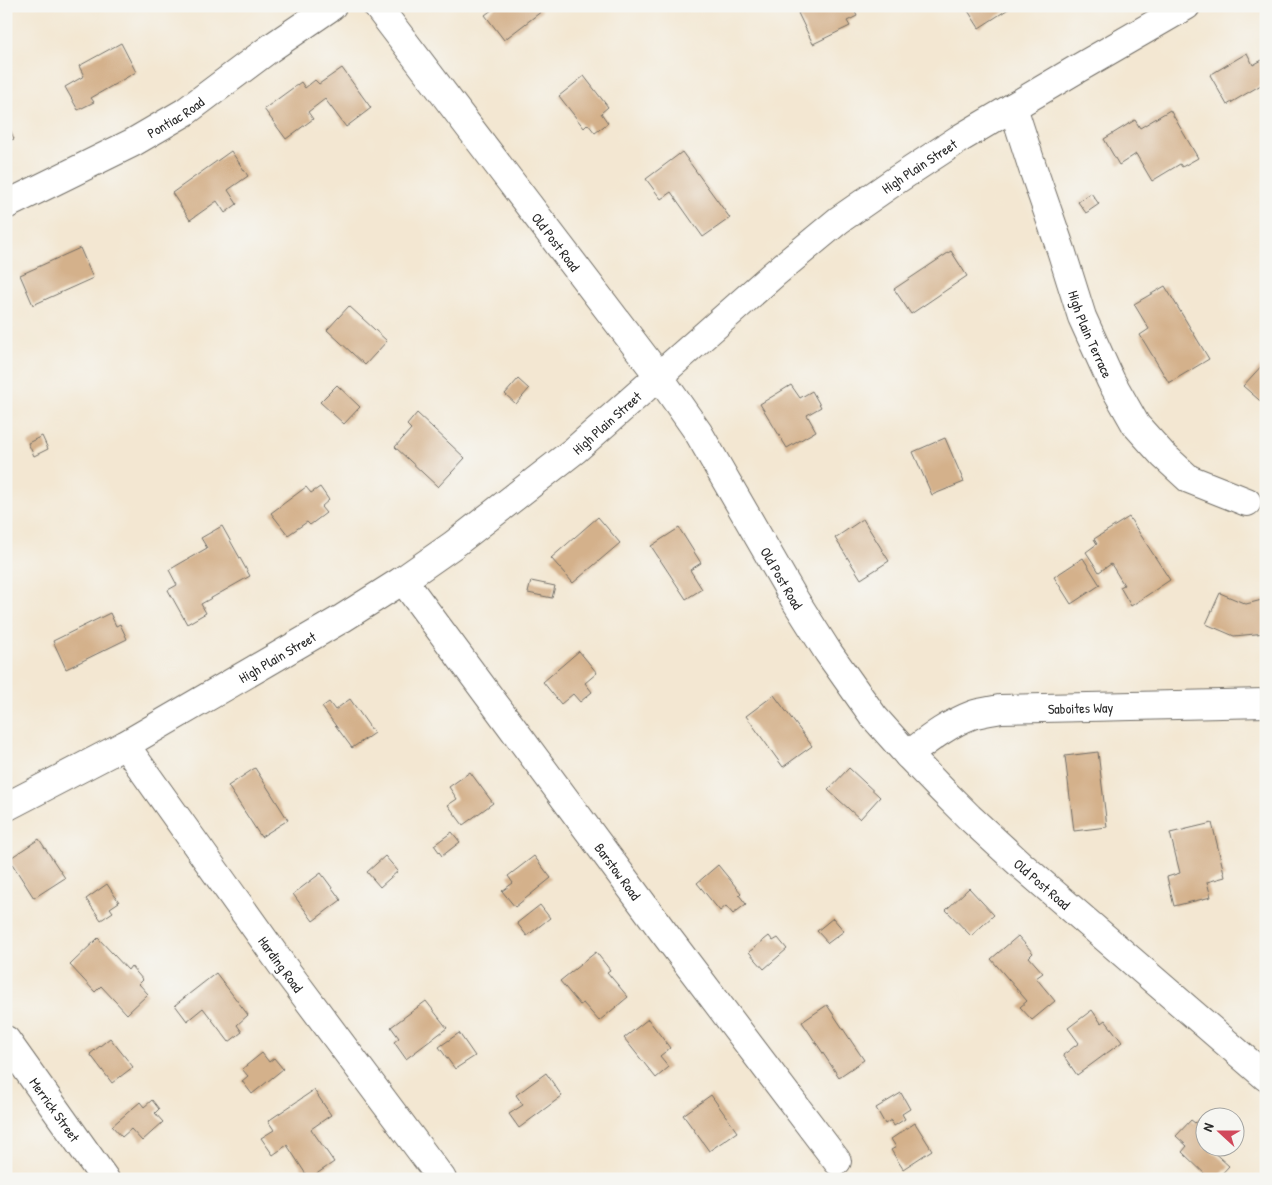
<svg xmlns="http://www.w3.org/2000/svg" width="1272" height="1185" font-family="'Patrick Hand',sans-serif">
	<rect width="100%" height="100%" fill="#f6f6f2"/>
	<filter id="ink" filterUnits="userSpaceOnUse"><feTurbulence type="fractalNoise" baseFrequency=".02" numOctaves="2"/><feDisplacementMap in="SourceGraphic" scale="10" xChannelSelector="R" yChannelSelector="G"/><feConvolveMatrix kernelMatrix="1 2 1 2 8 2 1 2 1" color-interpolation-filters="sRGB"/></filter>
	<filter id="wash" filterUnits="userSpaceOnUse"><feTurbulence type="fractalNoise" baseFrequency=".0096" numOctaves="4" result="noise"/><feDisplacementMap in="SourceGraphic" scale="20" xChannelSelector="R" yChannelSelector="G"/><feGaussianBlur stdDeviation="1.12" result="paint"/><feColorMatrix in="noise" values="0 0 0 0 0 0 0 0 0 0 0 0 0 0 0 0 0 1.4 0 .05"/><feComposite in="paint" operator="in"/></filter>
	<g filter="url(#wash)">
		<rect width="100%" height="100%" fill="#f3e7d2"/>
		<g id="blocks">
			<path fill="#d4b18b" d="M497 6H541L539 8 542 11 504 40 485 15Z
				M811 6H852L857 16 847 21 850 26 813 44 798 13Z
				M965 6H1013L979 28Z
				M121 43 136 72 91 98 94 102 78 110 65 87 84 76 79 66Z
				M1247 53 1253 65 1264 59 1266 61V82L1227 105 1210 75Z
				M342 68 371 108 346 127 325 99 308 112 313 119 286 139 264 109 301 82 305 88 315 80 319 84Z
				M584 76 608 107 601 113 608 123 595 133 588 124 584 128 559 96Z
				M1170 110 1198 158 1182 167 1180 164 1152 181 1136 154 1119 165 1104 139 1135 120 1140 128Z
				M6 120 14 139 6 142Z
				M231 151 248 176 228 190 237 204 225 213 217 201 190 220 172 193Z
				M682 152 730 218 703 237 671 192 661 199 646 179Z
				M1091 193 1099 204 1086 213 1078 202Z
				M80 248 93 278 33 305 20 275Z
				M951 251 967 276 911 314 894 289Z
				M1165 286 1209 359 1169 383 1140 335 1149 329 1134 304Z
				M349 306 387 341 365 365 327 330Z
				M1265 362 1266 363V406L1243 386Z
				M518 379 529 389 516 404 505 394Z
				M337 385 360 407 344 424 320 402Z
				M791 385 800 398 812 391 821 407 807 415 816 431 787 448 760 404Z
				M417 413 465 458 438 487 395 447 411 429 407 425Z
				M42 436 48 449 34 456 28 443Z
				M945 438 964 482 932 495 913 452Z
				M306 487 311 493 320 487 329 500 321 507 326 513 310 525 307 522 288 535 271 513Z
				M598 517 620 543 573 583 551 558Z
				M1129 517 1170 580 1131 606 1120 587 1124 585 1111 564 1099 572 1086 552 1097 544 1094 539Z
				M863 519 889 561 861 579 835 538Z
				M222 526 250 576 201 604 206 613 187 624 168 590 177 585 169 570 207 548 201 538Z
				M679 528 701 563 690 570 702 589 686 599 651 546Z
				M1083 558 1100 585 1071 604 1054 577Z
				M531 581 555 586 552 598 528 593Z
				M1220 593 1246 604 1266 599V633L1234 636 1206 624Z
				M110 613 116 626 120 624 127 639 66 669 53 641Z
				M579 651 597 673 585 683 592 692 580 702 573 694 561 704 543 682Z
				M774 695 812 746 783 767 746 716Z
				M350 699 374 733 352 748 322 707 329 702 335 710Z
				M1098 752 1107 827 1074 831 1065 756Z
				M255 768 288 820 261 837 228 786Z
				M849 768 880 797 860 819 828 790Z
				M470 772 493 803 463 825 448 805 457 799 449 787Z
				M1212 823 1225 877 1207 882 1211 897 1174 906 1167 877 1180 873 1170 833Z
				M452 832 460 842 442 856 434 845Z
				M39 839 65 878 34 898 9 859Z
				M385 856 398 871 380 887 367 872Z
				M534 856 551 878 515 907 502 891 513 883 508 876Z
				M718 865 741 893 739 895 746 904 733 914 726 906 720 911 697 883Z
				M321 873 341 900 313 921 293 894Z
				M107 884 119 902 110 908 113 912 101 920 86 899Z
				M969 888 994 915 971 936 946 910Z
				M540 905 550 918 527 936 517 923Z
				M833 918 844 931 828 943 817 931Z
				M769 936 773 941 778 938 787 949 764 969 749 952Z
				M1018 936 1033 953 1029 957 1043 973 1036 978 1055 1001 1032 1020 1020 1007 1027 1001 991 959Z
				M98 938 128 970 131 966 143 980 139 984 148 994 127 1014 101 986 95 992 70 965Z
				M596 952 610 970 607 972 628 997 599 1021 583 1003 580 1005 560 981Z
				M216 973 248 1015 237 1025 242 1032 229 1042 203 1008 187 1021 175 1005Z
				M426 1001 447 1028 406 1059 394 1042 399 1038 391 1027Z
				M827 1005 864 1060 839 1077 802 1022Z
				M1092 1010 1101 1023 1105 1020 1122 1042 1077 1075 1063 1055 1079 1043 1068 1028Z
				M648 1019 670 1048 660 1056 669 1067 656 1078 624 1038Z
				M459 1033 475 1056 455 1069 439 1047Z
				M110 1038 133 1067 112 1083 90 1054Z
				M262 1053 269 1062 274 1058 283 1069 252 1094 242 1081 248 1076 242 1069Z
				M546 1073 562 1096 519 1128 509 1114 523 1105 516 1095Z
				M314 1090 331 1115 311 1129 334 1162 309 1179 287 1145 273 1155 261 1138 274 1130 268 1121Z
				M901 1093 910 1109 902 1114 905 1119 894 1126 891 1120 885 1124 876 1108Z
				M711 1095 737 1132 709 1151 683 1115Z
				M152 1100 159 1109 155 1113 163 1122 142 1141 131 1129 122 1137 112 1126 140 1102 144 1107Z
				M1200 1118 1204 1122V1148H1214L1211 1150 1229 1166 1217 1179H1210L1182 1152 1187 1146 1176 1136 1191 1120 1195 1123Z
				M915 1123 932 1150 903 1169 891 1150 896 1147 891 1139Z"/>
		</g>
	</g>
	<g filter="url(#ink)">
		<use href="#blocks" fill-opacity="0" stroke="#716d65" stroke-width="1"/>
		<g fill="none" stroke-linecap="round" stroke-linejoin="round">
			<defs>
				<g id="street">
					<path id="s1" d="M1013 107 1033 169 1061 250 1082 317 1111 381 1136 425 1163 455 1189 479 1247 502"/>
					<path id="s2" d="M6 205 132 143 185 112 269 49 332 6"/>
					<path id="s3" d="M658 375 698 432 795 600 828 652 874 717 908 755 942 790 969 817 1020 864 1266 1077"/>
					<path id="s4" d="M403 580 662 930 837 1161"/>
					<path id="s5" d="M125 745 282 965 442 1179"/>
					<path id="s6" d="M908 755C928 740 948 724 972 715 981 712 991 711 1000 709L1266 703"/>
					<path id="s7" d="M6 1040 105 1179"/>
				</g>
				<g id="secondary">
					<path id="s8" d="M377 6 658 375"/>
					<path id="s9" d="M6 807 125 745 343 618 403 580 453 545 575 450 774 274 839 220 895 181 959 139 1077 69 1186 6"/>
				</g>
			</defs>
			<use href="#street" stroke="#716d65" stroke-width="30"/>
			<use href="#secondary" stroke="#716d65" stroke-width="30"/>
			<use href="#street" stroke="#fff" stroke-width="28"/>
			<use href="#secondary" stroke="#fff" stroke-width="28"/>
		</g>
	</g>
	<g text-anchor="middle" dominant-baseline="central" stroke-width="4.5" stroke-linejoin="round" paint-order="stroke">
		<g font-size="14" fill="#2b2b2b" stroke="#f6f6f2">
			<text stroke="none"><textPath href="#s2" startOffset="191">Pontiac Road</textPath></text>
			<text stroke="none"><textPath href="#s9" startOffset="1120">High Plain Street</textPath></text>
			<text stroke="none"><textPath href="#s8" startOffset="296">Old Post Road</textPath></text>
			<text stroke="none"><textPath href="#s1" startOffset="240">High Plain Terrace</textPath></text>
			<text stroke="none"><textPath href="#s9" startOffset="715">High Plain Street</textPath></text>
			<text stroke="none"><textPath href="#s3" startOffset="238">Old Post Road</textPath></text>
			<text stroke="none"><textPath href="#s9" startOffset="310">High Plain Street</textPath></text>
			<text stroke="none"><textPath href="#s6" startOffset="185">Saboites Way</textPath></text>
			<text stroke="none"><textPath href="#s4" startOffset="362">Barstow Road</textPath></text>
			<text stroke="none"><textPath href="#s3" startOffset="642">Old Post Road</textPath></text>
			<text stroke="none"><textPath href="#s5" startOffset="269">Harding Road</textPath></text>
			<text stroke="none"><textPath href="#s7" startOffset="85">Merrick Street</textPath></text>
		</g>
	</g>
	<rect width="1272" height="1185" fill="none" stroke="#f6f6f2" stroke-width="25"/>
	<g transform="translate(1220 1132) rotate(291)"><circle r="24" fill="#f6f6f2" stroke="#a5a5a2"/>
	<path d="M0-4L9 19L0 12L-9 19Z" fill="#d1495b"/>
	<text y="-8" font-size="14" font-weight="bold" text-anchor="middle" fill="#2b2b2b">N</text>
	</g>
</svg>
